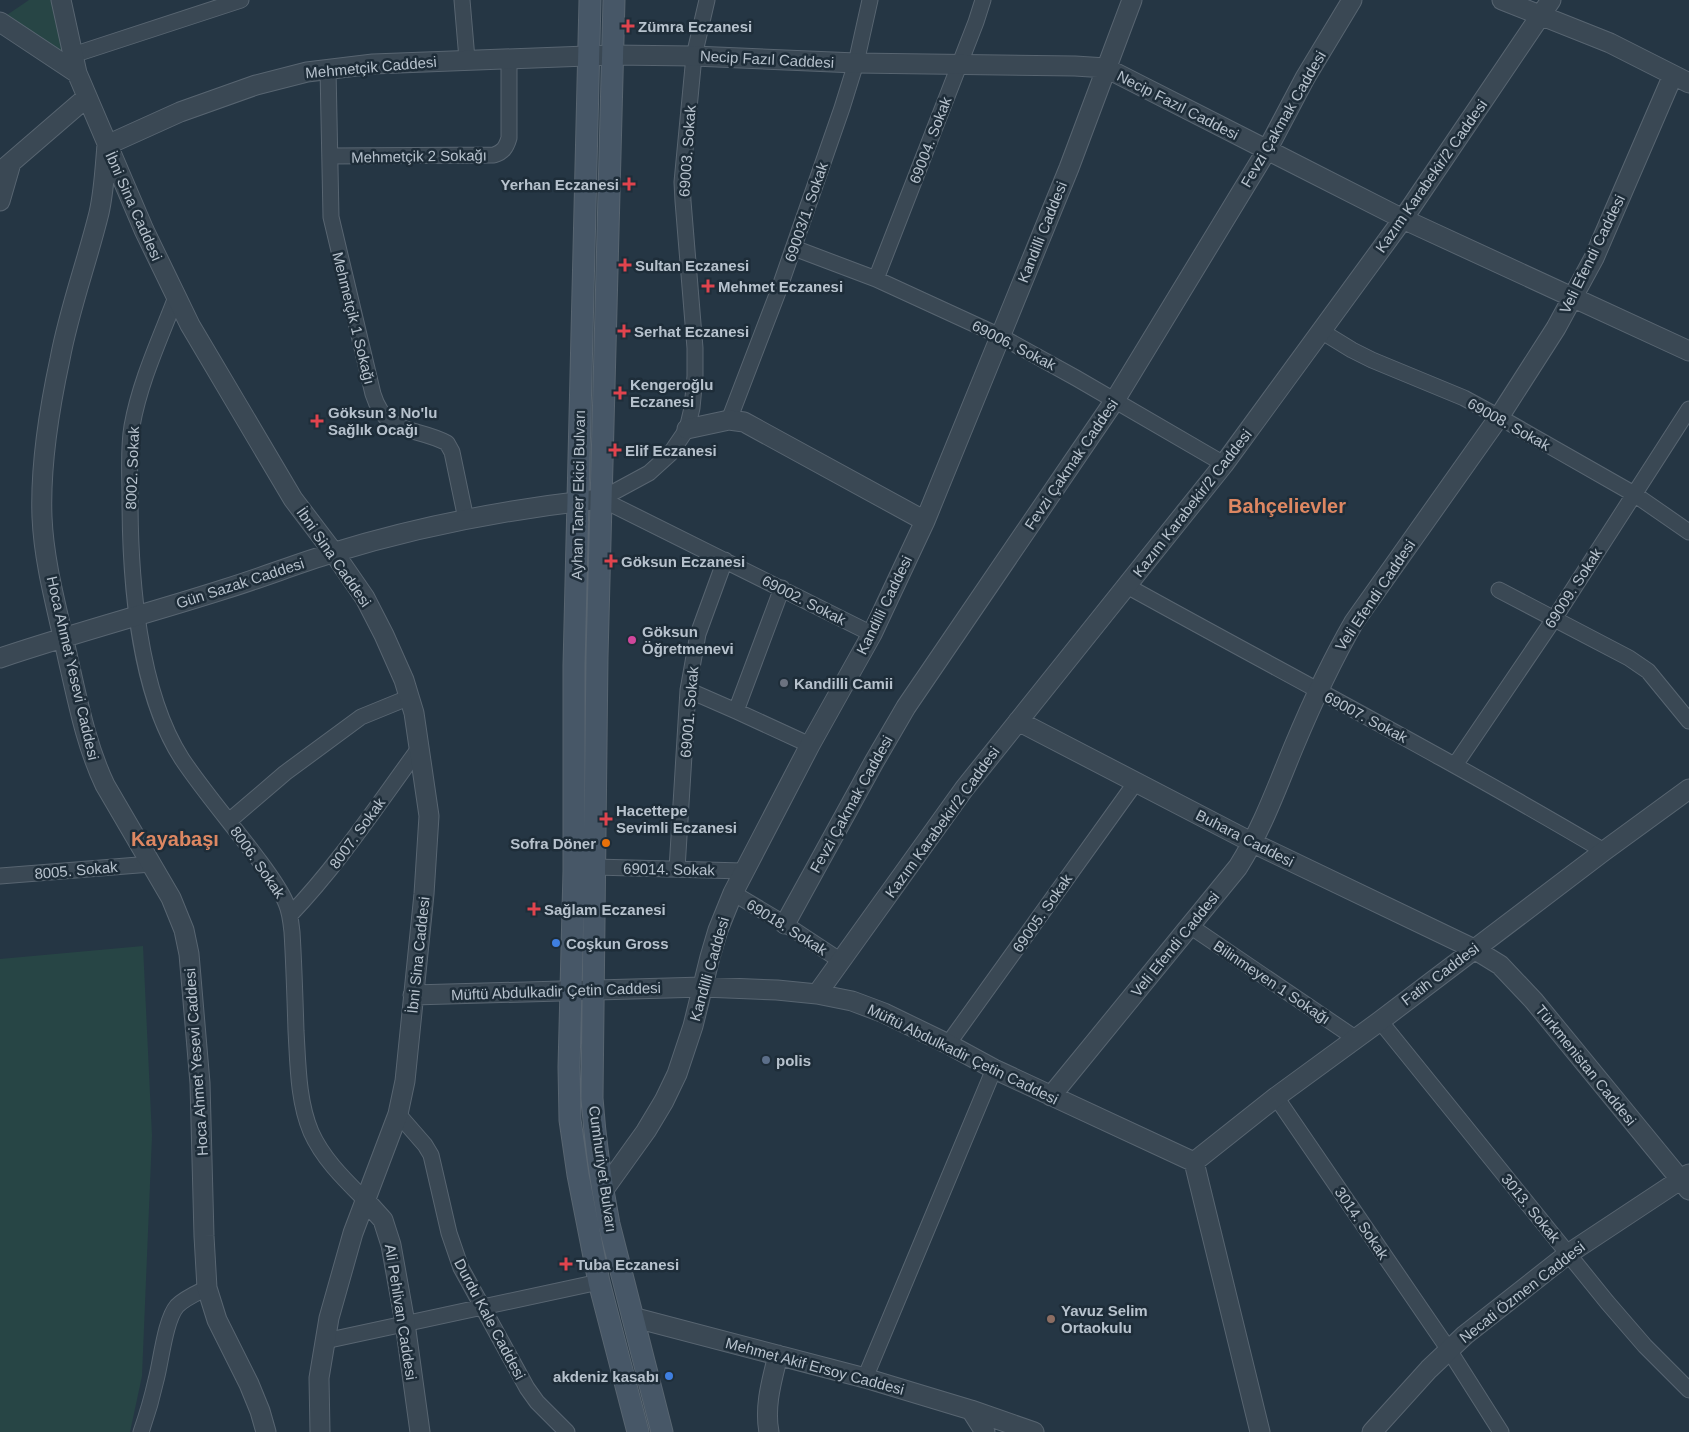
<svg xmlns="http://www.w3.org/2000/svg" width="1689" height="1432" font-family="Arial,sans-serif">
	<rect width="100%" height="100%" fill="#253644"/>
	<path fill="#274545" d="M29 0H53L62 49 58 52 4 17Z
		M143 946 152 1136 142 1376 130 1432H0V959Z"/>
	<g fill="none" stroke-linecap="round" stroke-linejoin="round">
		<defs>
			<path id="minor" d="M462 0 467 59
				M73 55 241 0
				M328 69 331 217 373 394C386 436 415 426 447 443L452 452 466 519
				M330 156 494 155C503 152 506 148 509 138V58
				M794 248 876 279 1000 336 1076 378 1224 464
				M876 279 976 22 983 0
				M176 297C160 339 140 381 132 426 128 449 130 474 130 498 130 577 138 691 182 759 204 792 231 823 255 855 266 870 279 886 286 903 290 912 291 922 292 932 294 965 295 998 296 1031 298 1065 298 1101 311 1132 323 1159 345 1180 365 1200
				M1321 331 1352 350 1372 360 1464 398 1499 417 1634 494 1689 532
				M729 420 778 292 842 108 856 63 870 0
				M601 499 649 473 670 454 687 429 692 408 695 376V348L683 201 682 182 694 56 707 0
				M601 499 872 634
				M1127 586C1286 674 1447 758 1604 851
				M1499 590 1629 658 1648 671 1689 721
				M688 690 736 711 810 745
				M736 711 782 588
				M1455 765 1554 619 1689 409
				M229 821 285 773 361 717 410 697
				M595 867 743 871
				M677 869 688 690 698 634 725 560
				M0 876 151 864
				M733 893 785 924 841 961
				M290 915C339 864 378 804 420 747
				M1190 926 1355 1038
				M1380 1021 1607 1302 1645 1346 1689 1390
				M948 1044 1136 782
				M1276 1097 1449 1350 1501 1432
				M398 1114 425 1145 431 1155 449 1233 461 1268 527 1388 537 1402 567 1432
				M325 1341 599 1282
				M865 1378 994 1069
				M141 1432C147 1415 152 1398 156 1380 161 1362 165 1320 177 1306 185 1298 197 1293 207 1288"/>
			<path id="tertiary" d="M61 0 77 73 144 230 190 325 293 499 334 553 365 598 384 635 404 680 414 713 429 816 424 894 405 1081 398 1114 353 1233 329 1318 319 1378 320 1432
				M1502 0 1610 43 1689 83
				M0 22 77 73
				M0 172 87 97
				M0 201 11 163
				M687 429 729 420 744 422 925 521
				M0 658C74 633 150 613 225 589 261 578 296 564 332 553 416 527 504 510 592 500
				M1018 721 1253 843 1474 949 1500 965 1534 1001 1689 1190
				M785 924 874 762 906 707 1115 400 1267 150 1305 78 1352 0
				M817 994 964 789 1224 464 1403 219 1551 0
				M413 995 703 987 777 990 817 994 852 1001 884 1013 948 1044 994 1069 1194 1162 1260 1432
				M1051 1096 1238 867C1262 829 1277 787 1294 746 1312 703 1331 662 1354 622L1499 417 1556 328 1594 258 1673 75
				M1194 1162 1276 1097 1380 1021 1604 851 1689 789
				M603 1191 646 1131 664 1101 677 1074 693 1026 710 957 718 930 733 893 810 745 872 634 925 521 1069 168 1132 0
				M365 1200 383 1220 391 1245 405 1323 420 1432
				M632 1317 865 1378 971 1410 985 1432
				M971 1410 1034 1432
				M266 1432 260 1411 249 1384 217 1320 207 1288 204 1236 200 1083 189 954 184 930 171 898 105 785C86 745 78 702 68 659 58 612 44 565 42 517 40 465 49 410 60 359 69 310 87 262 99 213 104 191 105 168 107 145L180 112 256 85 307 72 373 64 613 55 694 56 856 63 1075 66 1106 68 1403 219 1689 351
				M769 1432C764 1406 772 1380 778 1355
				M1372 1432 1429 1369 1465 1335 1568 1254 1689 1174"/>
			<path id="secondary" d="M590 0 574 666V871L569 1067 570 1120 578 1175 599 1282 638 1432
				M614 0 597 657 592 1098C595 1140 601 1183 609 1224L662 1432"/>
		</defs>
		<use href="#minor" stroke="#586571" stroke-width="17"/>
		<use href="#tertiary" stroke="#586571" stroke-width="21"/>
		<use href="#secondary" stroke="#586571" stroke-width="23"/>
		<use href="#minor" stroke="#3a4854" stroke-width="15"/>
		<use href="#tertiary" stroke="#3a4854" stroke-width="19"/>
		<use href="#secondary" stroke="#475767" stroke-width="21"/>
	</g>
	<g fill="#e0444e" stroke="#1e2d39" stroke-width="2">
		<path d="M625.5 18.5h5v5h5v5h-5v5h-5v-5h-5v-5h5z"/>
		<path d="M626.5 176.5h5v5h5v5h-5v5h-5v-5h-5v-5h5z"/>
		<path d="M622.5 257.5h5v5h5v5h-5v5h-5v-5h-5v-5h5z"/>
		<path d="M705.5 278.5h5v5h5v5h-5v5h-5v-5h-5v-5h5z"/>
		<path d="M621.5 323.5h5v5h5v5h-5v5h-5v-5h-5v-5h5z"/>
		<path d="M617.5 385.5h5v5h5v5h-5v5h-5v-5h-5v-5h5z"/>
		<path d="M314.5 413.5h5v5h5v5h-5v5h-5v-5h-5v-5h5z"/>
		<path d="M612.5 442.5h5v5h5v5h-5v5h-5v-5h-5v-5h5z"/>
		<path d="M608.5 553.5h5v5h5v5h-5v5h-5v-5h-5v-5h5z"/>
		<path d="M603.5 811.5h5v5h5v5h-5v5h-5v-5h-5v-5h5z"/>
		<path d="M531.5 901.5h5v5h5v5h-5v5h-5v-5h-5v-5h5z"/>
		<path d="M563.5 1256.5h5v5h5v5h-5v5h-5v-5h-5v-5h5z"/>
	</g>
	<circle fill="#d1479c" stroke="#1e2d39" stroke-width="2" cx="632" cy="640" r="5"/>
	<circle fill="#6b7280" stroke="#1e2d39" stroke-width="2" cx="784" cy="683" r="5"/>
	<circle fill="#e8710a" stroke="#1e2d39" stroke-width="2" cx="606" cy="843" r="5"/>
	<g fill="#3f7fe0" stroke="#1e2d39" stroke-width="2">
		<circle cx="556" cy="943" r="5"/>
		<circle cx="669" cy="1376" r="5"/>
	</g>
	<circle fill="#5c6f8a" stroke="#1e2d39" stroke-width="2" cx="766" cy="1060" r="5"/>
	<circle fill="#8d6e63" stroke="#1e2d39" stroke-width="2" cx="1051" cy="1319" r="5"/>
	<g text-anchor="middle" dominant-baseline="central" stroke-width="5" stroke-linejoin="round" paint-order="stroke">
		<g font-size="15" font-weight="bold" fill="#b7c2cd" stroke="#1e2d39" text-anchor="start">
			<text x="638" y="26">Zümra Eczanesi</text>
			<text x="619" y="184" text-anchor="end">Yerhan Eczanesi</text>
			<text x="635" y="265">Sultan Eczanesi</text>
			<text x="718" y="286">Mehmet Eczanesi</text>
			<text x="634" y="331">Serhat Eczanesi</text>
			<text x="630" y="384">Kengeroğlu<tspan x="630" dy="17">Eczanesi</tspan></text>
			<text x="328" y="412">Göksun 3 No'lu<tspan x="328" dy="17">Sağlık Ocağı</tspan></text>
			<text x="625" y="450">Elif Eczanesi</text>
			<text x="621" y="561">Göksun Eczanesi</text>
			<text x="642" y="631">Göksun<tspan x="642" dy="17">Öğretmenevi</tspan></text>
			<text x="794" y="683">Kandilli Camii</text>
			<text x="616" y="810">Hacettepe<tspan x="616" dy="17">Sevimli Eczanesi</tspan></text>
			<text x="596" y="843" text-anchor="end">Sofra Döner</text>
			<text x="544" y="909">Sağlam Eczanesi</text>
			<text x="566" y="943">Coşkun Gross</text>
			<text x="776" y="1060">polis</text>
			<text x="576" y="1264">Tuba Eczanesi</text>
			<text x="1061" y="1310">Yavuz Selim<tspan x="1061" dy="17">Ortaokulu</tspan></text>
			<text x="659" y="1376" text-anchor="end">akdeniz kasabı</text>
		</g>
		<g font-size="15" fill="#b7c2cd" stroke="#1e2d39">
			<text transform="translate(767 59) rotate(3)">Necip Fazıl Caddesi</text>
			<text transform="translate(371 67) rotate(-5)">Mehmetçik Caddesi</text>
			<text transform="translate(1178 105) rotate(27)">Necip Fazıl Caddesi</text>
			<text transform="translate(1283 119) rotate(-60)">Fevzi Çakmak Caddesi</text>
			<text transform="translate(930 140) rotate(-69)">69004. Sokak</text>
			<text transform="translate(687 151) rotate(-86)">69003. Sokak</text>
			<text transform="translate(419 156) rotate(-1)">Mehmetçik 2 Sokağı</text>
			<text transform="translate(1431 176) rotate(-55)">Kazım Karabekir/2 Caddesi</text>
			<text transform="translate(134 206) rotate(66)">İbni Sina Caddesi</text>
			<text transform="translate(806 212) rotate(-71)">69003/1. Sokak</text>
			<text transform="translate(1042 232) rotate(-68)">Kandilli Caddesi</text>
			<text transform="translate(1592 254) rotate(-64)">Veli Efendi Caddesi</text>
			<text transform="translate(354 318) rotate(76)">Mehmetçik 1 Sokağı</text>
			<text transform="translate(1014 345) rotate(27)">69006. Sokak</text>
			<text transform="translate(1509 424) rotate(29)">69008. Sokak</text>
			<text transform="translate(1071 464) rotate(-56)">Fevzi Çakmak Caddesi</text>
			<text transform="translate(132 468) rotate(-88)">8002. Sokak</text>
			<text transform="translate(578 495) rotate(-89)">Ayhan Taner Ekici Bulvarı</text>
			<text transform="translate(1192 503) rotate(-52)">Kazım Karabekir/2 Caddesi</text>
			<text transform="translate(334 557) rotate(55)">İbni Sina Caddesi</text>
			<text transform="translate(240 583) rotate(-18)">Gün Sazak Caddesi</text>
			<text transform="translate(1573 588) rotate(-57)">69009. Sokak</text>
			<text transform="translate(1375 595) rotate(-56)">Veli Efendi Caddesi</text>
			<text transform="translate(804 600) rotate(27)">69002. Sokak</text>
			<text transform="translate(884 605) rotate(-64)">Kandilli Caddesi</text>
			<text transform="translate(73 668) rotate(77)">Hoca Ahmet Yesevi Caddesi</text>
			<text transform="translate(689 712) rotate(-85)">69001. Sokak</text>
			<text transform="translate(1366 717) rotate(28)">69007. Sokak</text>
			<text transform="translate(851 804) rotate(-61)">Fevzi Çakmak Caddesi</text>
			<text transform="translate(942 822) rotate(-54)">Kazım Karabekir/2 Caddesi</text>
			<text transform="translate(357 833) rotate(-54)">8007. Sokak</text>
			<text transform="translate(1245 838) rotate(27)">Buhara Caddesi</text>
			<text transform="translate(258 862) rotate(55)">8006. Sokak</text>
			<text transform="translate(669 869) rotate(1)">69014. Sokak</text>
			<text transform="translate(76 870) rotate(-5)">8005. Sokak</text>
			<text transform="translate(1042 913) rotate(-55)">69005. Sokak</text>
			<text transform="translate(787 927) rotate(32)">69018. Sokak</text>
			<text transform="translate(1175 944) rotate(-51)">Veli Efendi Caddesi</text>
			<text transform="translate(418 955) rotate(-84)">İbni Sina Caddesi</text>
			<text transform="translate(709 969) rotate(-74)">Kandilli Caddesi</text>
			<text transform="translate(1440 974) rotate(-37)">Fatih Caddesi</text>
			<text transform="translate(1272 982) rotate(34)">Bilinmeyen 1 Sokağı</text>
			<text transform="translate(556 991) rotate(-2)">Müftü Abdulkadir Çetin Caddesi</text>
			<text transform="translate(963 1054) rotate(26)">Müftü Abdulkadir Çetin Caddesi</text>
			<text transform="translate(196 1062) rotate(-94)">Hoca Ahmet Yesevi Caddesi</text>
			<text transform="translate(1586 1065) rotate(51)">Türkmenistan Caddesi</text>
			<text transform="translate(603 1169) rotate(82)">Cumhuriyet Bulvarı</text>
			<text transform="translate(1531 1208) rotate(51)">3013. Sokak</text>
			<text transform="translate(1362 1223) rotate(56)">3014. Sokak</text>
			<text transform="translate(1522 1292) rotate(-38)">Necati Özmen Caddesi</text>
			<text transform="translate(401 1312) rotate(81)">Ali Pehlivan Caddesi</text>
			<text transform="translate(490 1319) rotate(62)">Durdu Kale Caddesi</text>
			<text transform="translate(815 1366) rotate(15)">Mehmet Akif Ersoy Caddesi</text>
		</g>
		<g font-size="20" font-weight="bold" fill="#dd8762" stroke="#1e2d39">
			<text x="1287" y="506">Bahçelievler</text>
			<text x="175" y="839">Kayabaşı</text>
		</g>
	</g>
</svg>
